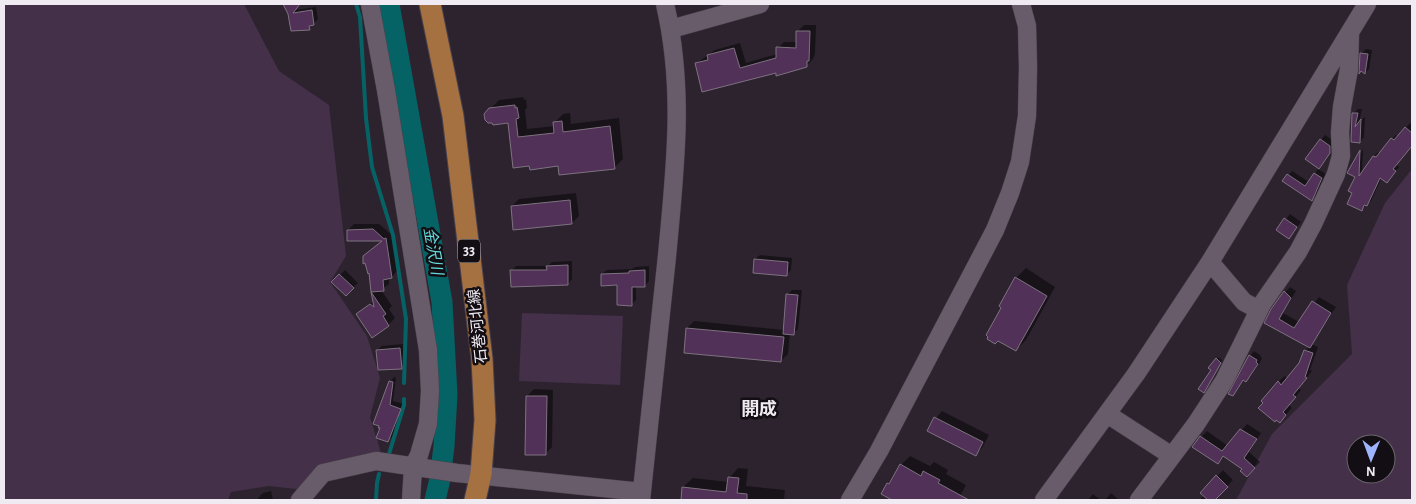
<svg xmlns="http://www.w3.org/2000/svg" width="1416" height="504" font-family="'Alegreya Sans','Noto Sans JP',sans-serif">
	<rect width="100%" height="100%" fill="#2d232f"/>
	<path fill="#443048" fill-rule="evenodd" d="M4 4H244L279 71 329 105 346 256 330 282 367 336 380 378 370 417 385 466 296 489 269 486 231 492 228 500H4Z
		M1412 169V500H1236L1272 434 1352 354 1347 285 1385 203ZM1356 444H1386V474H1356Z
		M522 313 623 316 620 385 519 381Z"/>
	<path fill="#0007" d="M285 4H300L296 10 316 7 318 19 309 28 289 14Z
		M804 25H816L815 54 813 59 806 66 777 71 703 90 697 63 715 50 740 43 746 63 777 54 778 48 784 42H797L798 31Z
		M1366 49 1372 50 1369 69 1365 73 1361 54Z
		M523 97 524 100 526 99 527 108 525 110 527 129 555 126 554 123 563 114 570 113 571 124 619 118 623 159 615 167 559 165 531 168 509 122 490 109 499 100Z
		M1358 109H1362L1359 122 1365 117 1364 137 1360 142 1352 141 1353 114Z
		M1410 123 1412 125V145L1396 164 1399 167 1391 177H1382L1371 201 1362 209 1354 193 1356 177 1349 171 1363 149 1362 173 1374 156 1378 152 1380 154 1392 139 1396 135 1398 137Z
		M1325 135 1334 141V147L1323 163 1307 158Z
		M1318 169 1326 174 1316 195 1312 199 1284 181 1292 171 1309 182Z
		M576 193 579 216 572 223 512 206 519 199Z
		M1290 214 1301 222 1289 237 1278 230Z
		M354 224H379L391 234H392L397 271 392 277 389 278V284L381 290 392 306 389 309 395 318 388 325 357 314 374 301 372 293 375 290 384 240 348 230Z
		M760 255 792 258 791 270 787 274 755 259Z
		M572 261V279L568 284 512 270 516 266H548L552 262Z
		M649 266V281L645 286H636V300L632 304 619 284 602 274 607 270 632 269 635 267Z
		M1026 268 1055 287 1026 340 1016 350 1003 308 1000 306 1016 278Z
		M345 270 358 283 346 294 333 282Z
		M1290 287 1296 291 1283 313 1299 322 1319 297 1336 307 1311 344 1318 347 1310 370 1312 371 1298 388 1301 390 1289 405 1292 408 1280 421 1278 382 1285 376 1288 379 1300 364 1305 351 1309 347 1266 323 1285 292Z
		M792 290H802L798 329 794 333H790L788 354 781 361 687 328 694 321 784 330 788 294Z
		M404 344 406 363 401 367 377 350 382 346Z
		M1254 351 1260 355 1262 359 1251 376 1246 381 1244 379 1232 395 1250 356Z
		M1218 357 1222 360 1205 389 1212 369Z
		M394 377 396 378 393 401 404 404 392 437 387 441 390 382Z
		M534 389 553 390 552 447 545 454 527 396Z
		M942 411 989 435 982 448 975 455 936 418Z
		M1247 424 1261 433 1249 452 1260 462 1252 470 1244 468 1225 455 1218 463 1201 437 1207 431 1228 446Z
		M910 456 930 466 934 462 948 470 946 474 966 485 958 500H894L882 494 901 465Z
		M738 468 748 469 746 486 785 490 784 500H682L683 487 693 478 728 482 729 478Z
		M1223 470 1233 480 1214 500H1200L1204 495 1202 493Z
		M271 491 273 500H259L258 498 263 493Z
		M1111 493 1119 500H1105Z
		M1093 494 1101 500H1088Z"/>
	<g fill="none" stroke-linecap="round" stroke-linejoin="round">
		<path stroke="#066365" stroke-width="4" d="M356 4 360 17 366 118 372 167 393 235 406 319 404 383
			M389 454 404 405V399
			M376 500 377 483 379 474"/>
		<path stroke="#066365" stroke-width="21" d="M389 4 442 302 447 395 444 446 440 479 435 500"/>
	</g>
	<path fill="#513157" stroke="#7e7280" d="M283 4H300L293 13 312 10 314 25 309 26 310 30 291 31 288 14Z
		M796 31H810L809 61H807V67L776 76V73L702 92 695 63 708 60 707 55 734 48 740 68 776 58V47L796 48Z
		M1360 53 1368 54 1365 74 1361 71 1359 74Z
		M515 105V108L517 107 519 118 516 119 518 137 554 133 553 122 562 121 563 132 610 126 615 169 559 175 558 166 530 170 529 166 513 168 508 123 493 125 492 123H488L485 120 484 114 489 108Z
		M1352 113H1358L1355 127 1361 119 1360 143 1351 142Z
		M1405 127 1412 133V146L1393 169 1396 171 1387 183 1380 178 1367 206 1364 205 1362 211 1347 204 1352 193 1348 191 1355 177 1347 173 1360 150 1359 176 1373 156 1376 157 1391 138 1394 140Z
		M1320 139 1330 146V153L1319 169 1305 159Z
		M1314 173 1322 178 1312 201 1282 181 1287 174 1305 186Z
		M570 200 572 224 513 230 511 206Z
		M1284 218 1297 227 1289 239 1276 230Z
		M373 229 384 239 386 238 392 278 383 280 384 291 371 292 369 273 368 274 365 263 363 264V256L382 241H347V230Z
		M754 259 788 262 787 276 753 273Z
		M568 265V285L511 287 510 270H547L546 266Z
		M645 270V287H632V306L617 305V285L601 286V274L629 273V271Z
		M339 274 354 288 346 296 331 282Z
		M1015 277 1047 296 1016 351 998 341 995 344 987 339 988 337 986 335 1001 308 999 306Z
		M1284 291 1291 298 1279 319 1294 328 1312 301 1331 313 1310 348 1264 323 1271 309Z
		M371 292 386 314 383 316 389 326 372 338 356 314 370 304 374 307Z
		M786 294 798 295 794 335 783 334Z
		M686 328 784 337 781 362 684 353Z
		M400 348 402 369 378 370 376 350Z
		M1304 350 1313 353 1305 377 1307 378 1293 395 1296 397 1283 412 1286 415 1280 423 1276 420 1275 422 1258 408 1263 403 1261 401 1278 381 1281 385 1299 363Z
		M1249 355 1257 360 1256 362 1258 364 1246 382 1243 380 1233 396 1228 394Z
		M1216 358 1221 363 1204 393 1198 389 1211 370 1208 368Z
		M389 381 393 382 390 405 401 409 388 442 376 438 380 428H378L379 426 373 424Z
		M526 396H547L546 455H525Z
		M934 417 983 442 976 456 927 431Z
		M1240 429 1257 439 1244 458 1255 468 1247 477 1240 471 1242 469 1223 456 1218 464 1192 447 1200 436 1222 451Z
		M900 464 921 476 923 471 940 480 938 483 969 500H892L881 494 887 483 889 484Z
		M1216 475 1228 487 1215 500H1208L1200 493Z
		M728 477 739 478 737 493 747 494V500H681L682 487 726 492Z"/>
	<g fill="none" stroke-linecap="round" stroke-linejoin="round">
		<defs>
			<path id="minor" d="M370 4 386 90 428 350 430 391 428 424 419 455 413 467 411 500
				M671 29 760 4
				M1210 262 1244 302 1259 310
				M1107 414 1172 456
				M300 500 323 473 376 461 457 473 642 492
				M641 500C649 419 659 337 667 256 675 169 685 90 665 4
				M850 500 879 451 995 230 1010 193 1020 162 1027 116 1028 67 1027 26 1021 4
				M1044 500 1136 374 1210 262 1367 4
				M1139 500 1196 424 1224 381 1262 304 1298 252 1313 224 1336 174 1341 156 1340 132 1342 107 1349 69 1350 34"/>
			<path id="major" d="M430 4 453 116 482 359 485 420 481 474 475 500"/>
		</defs>
		<use href="#minor" stroke="#4a414c" stroke-width="19"/>
		<use href="#major" stroke="#4a414c" stroke-width="23"/>
		<use href="#minor" stroke="#685c6a" stroke-width="18"/>
		<use href="#major" stroke="#a67141" stroke-width="21"/>
	</g>
	<g text-anchor="middle" dominant-baseline="central" stroke-width="5" stroke-linejoin="round" paint-order="stroke">
		<rect fill="#120e13" stroke="#ada8af" stroke-width="1" x="458" y="239.5" width="22" height="23" rx="4"/>
		<g font-size="14" font-weight="bold" fill="#f0eaf2">
			<text x="469" y="251">33</text>
		</g>
		<g font-size="15" fill="#f0eaf2" stroke="#120e13">
			<text transform="translate(478 326) rotate(-96)">石巻河北線</text>
		</g>
		<g font-size="16" font-style="italic" fill="#65dadd" stroke="#120e13">
			<text transform="translate(433 251) rotate(80)">金沢川</text>
		</g>
		<g font-size="18" font-weight="bold" fill="#f0eaf2" stroke="#120e13">
			<text x="759" y="410">開成</text>
		</g>
	</g>
	<rect width="1416" height="504" fill="none" stroke="#f0eaf2" stroke-width="10"/>
	<g transform="translate(1371 459) rotate(181)"><circle r="24" fill="#120e13" stroke="#6b666c"/>
	<path d="M0-4L9 19L0 12L-9 19Z" fill="#9eb4fd"/>
	<text y="-8" font-size="14" font-weight="bold" text-anchor="middle" fill="#f0eaf2">N</text>
	</g>
</svg>
